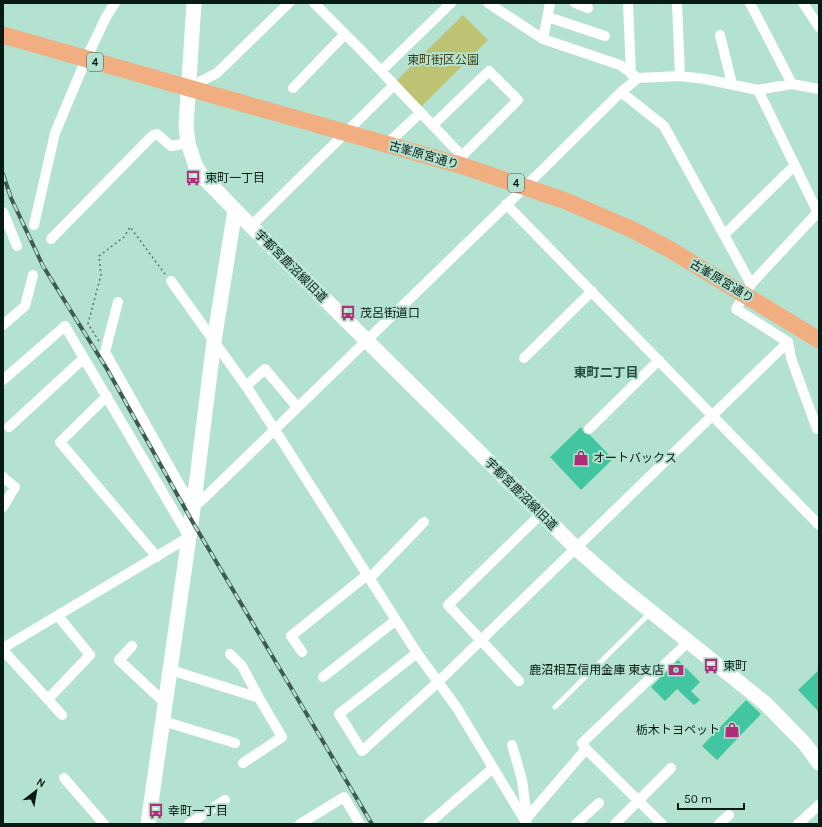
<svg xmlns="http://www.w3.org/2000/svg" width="822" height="827" font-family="Karla,'Noto Sans JP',sans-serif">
	<rect width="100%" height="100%" fill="#b4e2d1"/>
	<path fill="#bec273" d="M463 15 488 40 421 107 396 81Z"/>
	<path fill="#41c6a1" d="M581 427 584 433 590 435 613 459 581 490 550 457Z
		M678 660 700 682 691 691 700 700 694 705 677 689 665 701 651 687Z
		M819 670V712L798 690Z
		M746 700 761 714 717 760 702 746Z"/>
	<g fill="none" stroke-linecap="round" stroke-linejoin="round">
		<path stroke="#57756a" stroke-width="1.5" stroke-dasharray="2 3" stroke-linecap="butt" d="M99 341 88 324 101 275 99 256 124 237 130 227 165 274"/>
		<path stroke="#fff" stroke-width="5" d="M555 707 650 613"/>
		<path stroke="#fff" stroke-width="10" d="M314 3 360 49 462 156 463 166
			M488 3 543 39 620 65 638 78
			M575 3 588 8
			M628 3 631 74
			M677 3 680 76
			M750 3 792 84
			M803 3 819 27
			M548 17 605 36
			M720 35 732 84
			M543 39 550 3
			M381 71 451 3
			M188 88 217 73 289 3
			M293 88 345 34
			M758 90 819 215
			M621 92 664 126 751 284 736 309 788 342 791 358 817 429 819 428
			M433 125 489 71 518 100 462 156
			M386 145 420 113
			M506 204 819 525
			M3 212 17 246
			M34 225 55 133 86 59 106 17 115 3
			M251 226 394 85
			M724 235 795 165
			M51 239 153 135 157 134 171 146 188 143
			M171 281 246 386 275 430 417 653 457 708 527 824
			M751 284 818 212
			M118 302 105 352 187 498 194 502H200L526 186 621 92 638 78 680 76 705 79 758 90 792 84 819 89
			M3 325 25 306 33 275
			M524 358 592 291
			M3 380 65 326 189 537 3 648
			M246 386 265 369 297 407
			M107 396 60 442 157 557
			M9 427 84 358
			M589 429 659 360
			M3 477 15 487 3 507
			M369 579 424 522
			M132 646 119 660 166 704
			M3 650 62 715
			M302 652 291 636 367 575
			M417 653 339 714 362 751 438 682 788 342
			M230 654 242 666 259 698
			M171 670 259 698 282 737 243 763
			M323 677 396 620
			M519 681 448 605 541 514
			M48 699 90 655 58 616
			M163 721 235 743
			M512 745 522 780 527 817
			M64 778 104 824
			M525 820 586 749
			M189 824 225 800
			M300 824 344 797 360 824
			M428 824 493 768
			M576 824 599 803
			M615 824 671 768
			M662 824 586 749 582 743 688 642
			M719 824 729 815
			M798 824 819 805"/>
		<path stroke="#fff" stroke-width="15" d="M194 3 186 126 188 143 196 167 203 177 251 226 577 549 618 585 766 704 805 744 819 763
			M148 824 194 502 214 341 235 210"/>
		<path stroke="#f1ae80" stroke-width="17" d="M3 35 463 166 566 201 633 230 669 249 819 340"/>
		<defs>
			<path id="rail" d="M3 174 11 198 43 266 107 369 192 521 372 824"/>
		</defs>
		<use href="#rail" stroke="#3f5b51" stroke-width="4"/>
		<use href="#rail" stroke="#b4e2d1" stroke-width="2.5" stroke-dasharray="8" stroke-linecap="butt"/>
	</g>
	<defs>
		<symbol id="bus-bare" viewBox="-9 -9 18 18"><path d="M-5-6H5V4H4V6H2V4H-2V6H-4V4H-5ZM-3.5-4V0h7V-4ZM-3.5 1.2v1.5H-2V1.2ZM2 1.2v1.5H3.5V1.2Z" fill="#b02e77" stroke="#b4e2d1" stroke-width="2.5" paint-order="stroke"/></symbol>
		<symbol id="shop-bare" viewBox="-9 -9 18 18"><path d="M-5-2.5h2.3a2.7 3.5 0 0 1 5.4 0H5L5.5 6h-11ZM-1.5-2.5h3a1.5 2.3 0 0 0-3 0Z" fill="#b02e77" stroke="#b4e2d1" stroke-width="2.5" paint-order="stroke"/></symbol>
		<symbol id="bank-bare" viewBox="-9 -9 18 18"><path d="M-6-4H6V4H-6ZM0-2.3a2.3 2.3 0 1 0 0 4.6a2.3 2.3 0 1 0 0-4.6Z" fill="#b02e77" stroke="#b4e2d1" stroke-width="2.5" paint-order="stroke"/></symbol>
	</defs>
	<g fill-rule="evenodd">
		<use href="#bus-bare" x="182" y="167" width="22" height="22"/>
		<use href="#bus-bare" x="337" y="302" width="22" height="22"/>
		<use href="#shop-bare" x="570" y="447" width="22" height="22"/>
		<use href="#bus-bare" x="700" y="655" width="22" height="22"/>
		<use href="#bank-bare" x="665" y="659" width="22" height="22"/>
		<use href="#shop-bare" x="721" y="719" width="22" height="22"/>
		<use href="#bus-bare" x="145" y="800" width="22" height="22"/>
	</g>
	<g text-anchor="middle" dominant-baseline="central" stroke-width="4" stroke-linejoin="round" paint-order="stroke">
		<g fill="#b4e2d1" stroke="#3c564d" stroke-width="1">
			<rect x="87" y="53" width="16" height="18" rx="3"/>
			<rect x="508" y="174" width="16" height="18" rx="3"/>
		</g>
		<g font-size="11" font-weight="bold" fill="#081a14">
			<text x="95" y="62">4</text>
			<text x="516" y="183">4</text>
		</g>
		<g font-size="12" fill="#3f4015" stroke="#b4e2d1">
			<text x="443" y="60">東町街区公園</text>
		</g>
		<g font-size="12" fill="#081a14" stroke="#b4e2d1">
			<text transform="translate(424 155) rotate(16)">古峯原宮通り</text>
			<text transform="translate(291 266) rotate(45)">宇都宮鹿沼線旧道</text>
			<text transform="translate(722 281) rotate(31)">古峯原宮通り</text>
			<text transform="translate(521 494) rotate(45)">宇都宮鹿沼線旧道</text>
		</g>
		<g font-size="12" fill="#081a14" stroke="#b4e2d1" text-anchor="start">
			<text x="205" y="178">東町一丁目</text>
			<text x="360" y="313">茂呂街道口</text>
			<text x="593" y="458">オートバックス</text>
			<text x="723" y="666">東町</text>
			<text x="664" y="670" text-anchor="end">鹿沼相互信用金庫 東支店</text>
			<text x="720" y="730" text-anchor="end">栃木トヨペット</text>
			<text x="168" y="811">幸町一丁目</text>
		</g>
		<g font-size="13" font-weight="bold" fill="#224d3f" stroke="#b4e2d1">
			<text x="606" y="372">東町二丁目</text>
		</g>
	</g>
	<rect width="822" height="827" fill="none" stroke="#081a14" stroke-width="8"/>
	<g transform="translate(36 791) rotate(31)" stroke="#b4e2d1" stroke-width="3" paint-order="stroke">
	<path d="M0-3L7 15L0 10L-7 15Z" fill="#081a14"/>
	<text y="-6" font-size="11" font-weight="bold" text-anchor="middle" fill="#081a14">N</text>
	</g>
	<path d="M678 803v6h66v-6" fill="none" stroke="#081a14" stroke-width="2"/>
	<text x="684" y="803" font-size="12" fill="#081a14" stroke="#b4e2d1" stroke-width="3" paint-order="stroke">50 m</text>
</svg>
